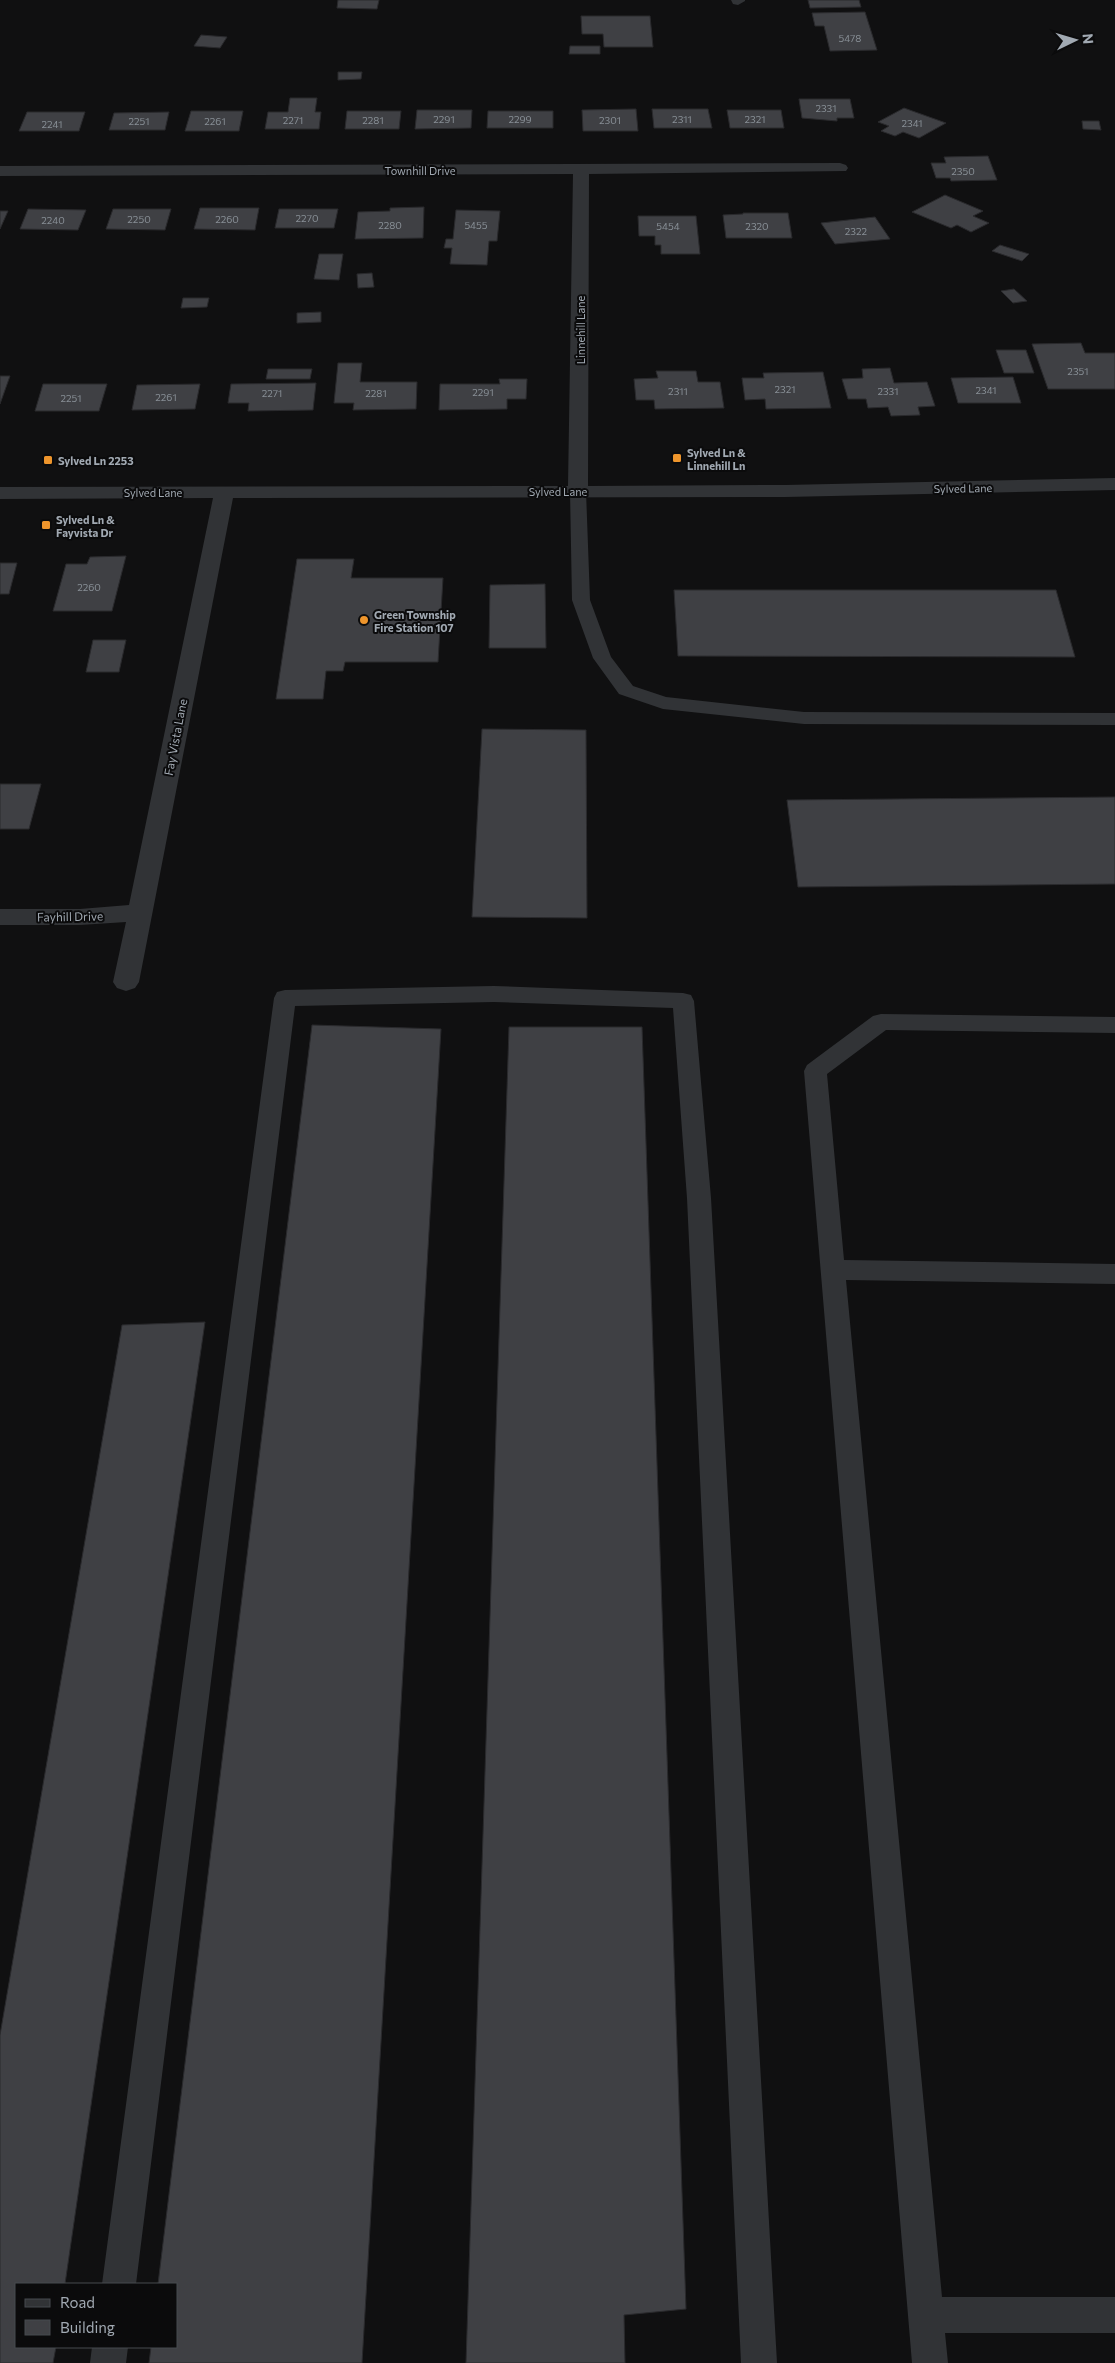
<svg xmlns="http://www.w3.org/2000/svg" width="1115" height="2363" font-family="Commissioner,sans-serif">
	<rect width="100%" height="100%" fill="#101011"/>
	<path fill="#3f4044" stroke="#2a2a2d" d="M338 0H379L377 9 337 8Z
		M808 0H859L861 7 810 8Z
		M865 12 877 50 830 51 824 26H815L812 13Z
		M581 16H650L653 47H604L603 34H582Z
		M201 35 227 37 220 48 194 46Z
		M570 46H600V54H569Z
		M338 72H362L361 79 338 80Z
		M290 98H317L315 112H321L319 129H265L268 112H288Z
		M799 99H850L854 118H837V121L802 118Z
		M904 108 946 123 919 138 903 132 895 136 881 131 889 126 878 122Z
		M636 109 638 131H583L582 110Z
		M652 109H708L712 128H654Z
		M417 110H472L471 128 415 129Z
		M727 110H781L784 128H730Z
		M191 111H243L239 131H185Z
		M347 111H401L399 129H345Z
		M488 111H553V128H487Z
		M27 112H85L79 131H19Z
		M169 112 165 130H109L114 113Z
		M1082 121H1099L1101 130 1083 129Z
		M988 156 997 180 951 181 950 178H936L931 163H946L944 157Z
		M945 195 983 211 973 216 989 223 971 232 957 225 951 228 912 212Z
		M424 207 423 238 355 239 358 212 390 211V208Z
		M200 208H259L255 230 194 229Z
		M28 209 86 210 78 230 20 229Z
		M113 209H171L165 230 106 229Z
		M279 209H338L334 228H275Z
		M456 210 500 211 497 241H489L487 265 450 264 452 248H444L446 239H453Z
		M0 211H8L0 229Z
		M743 213H788L792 238H726L723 215 743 214Z
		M638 216H696L700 254H661V245H655V236H639Z
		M875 217 890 239 835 244 821 223Z
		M1000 245 1029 254 1022 261 992 251Z
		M319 254H343L339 280 314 279Z
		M372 273 374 287 358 288 357 274Z
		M1014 289 1027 301 1013 303 1001 291Z
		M183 298H209L207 307 181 308Z
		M321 312V322L297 323V313Z
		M1081 343 1085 353H1115V389H1048L1032 344Z
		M996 350H1026L1034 373H1004Z
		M338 363H362L360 382H417L416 409 353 410 354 403H334Z
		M890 368 894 383 927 382 935 406 918 407 920 415 891 416 888 407 868 408 866 399H848L842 379 863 378 862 369Z
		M268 369H312L310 379H266Z
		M656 371H696L698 382H720L724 408 655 409 654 400H636L634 379 658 378Z
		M823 372 831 408 766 409 765 399 745 400 742 378H764L763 373Z
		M0 376H10L0 404Z
		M1013 377 1021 403H958L951 378Z
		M499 379H527L526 399H507V409L439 410 440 384H500Z
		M316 383 313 410 248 411 249 403H228L231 384Z
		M43 384H107L99 411H35Z
		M200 384 195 409 132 410 137 385Z
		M126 556 112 611H53L66 564H87L90 557Z
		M297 559H354L351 578H443L438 662H345L343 671H326L323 699H276Z
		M0 563H17L9 594H0Z
		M545 584 546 648H489L490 585Z
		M674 590H1056L1075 657 678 656Z
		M93 640H126L119 672H86Z
		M482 729 586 730 587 918 472 917Z
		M0 784H41L29 829H0Z
		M1115 797V884L798 887 787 800Z
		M312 1025 441 1029 362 2363H149L151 2347H176V2284H158Z
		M509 1027H642L686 2309 624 2315 625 2363H466Z
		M205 1322 65 2284H16V2347H56L53 2363H0V2035L122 1325Z"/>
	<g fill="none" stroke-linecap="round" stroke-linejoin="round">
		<path fill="#313336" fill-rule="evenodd" d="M578 486 584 487 586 491 590 600 611 657 633 686 666 697 804 712 1115 713V725L804 724 663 709 619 694 593 658 572 600 570 491 572 487Z
			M494 986 683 993 691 995 694 1001 711 1198 777 2363H741L687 1198 673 1008 494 1002 295 1006 136 2284H102L274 998 277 992 285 990Z
			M881 1014 1115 1017V1033L886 1030 827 1074 844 1260 1115 1264V1284L846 1280 942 2297H1115V2333H945L948 2363H912L804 1071 807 1065 873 1016Z
			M92 2347H128L126 2363H90Z"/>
		<path fill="#313336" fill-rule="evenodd" d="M731 0H745V1L738 5 733 4Z
			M840 163 846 165 848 168 846 171 589 174 588 486 785 485 1115 478V490L785 497 233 498 139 982 135 988 126 991 117 988 113 982 126 922 80 925H0V909H80L129 905 213 498 0 499V487L568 486 573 174 0 176V166Z"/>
	</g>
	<g fill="#ee952c" stroke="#0b0b0c" stroke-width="2">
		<rect x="672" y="453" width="10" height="10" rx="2.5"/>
		<rect x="43" y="455" width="10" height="10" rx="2.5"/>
		<rect x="41" y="520" width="10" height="10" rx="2.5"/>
		<circle cx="364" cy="620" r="5"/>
	</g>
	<g text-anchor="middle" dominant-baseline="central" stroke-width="4" stroke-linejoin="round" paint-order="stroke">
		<g font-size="10" fill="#888f96">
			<text x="850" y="38">5478</text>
			<text x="826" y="108">2331</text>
			<text x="444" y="119">2291</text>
			<text x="520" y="119">2299</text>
			<text x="682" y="119">2311</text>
			<text x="755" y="119">2321</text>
			<text x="293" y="120">2271</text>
			<text x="373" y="120">2281</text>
			<text x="610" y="120">2301</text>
			<text x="139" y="121">2251</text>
			<text x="215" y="121">2261</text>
			<text x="912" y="123">2341</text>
			<text x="52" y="124">2241</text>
			<text x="963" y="171">2350</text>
			<text x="307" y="218">2270</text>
			<text x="139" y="219">2250</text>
			<text x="227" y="219">2260</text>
			<text x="53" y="220">2240</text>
			<text x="390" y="225">2280</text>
			<text x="476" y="225">5455</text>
			<text x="668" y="226">5454</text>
			<text x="757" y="226">2320</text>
			<text x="856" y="231">2322</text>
			<text x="1078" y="371">2351</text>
			<text x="785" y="389">2321</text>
			<text x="986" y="390">2341</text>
			<text x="678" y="391">2311</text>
			<text x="888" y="391">2331</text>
			<text x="483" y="392">2291</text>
			<text x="272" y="393">2271</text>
			<text x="376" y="393">2281</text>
			<text x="166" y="397">2261</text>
			<text x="71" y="398">2251</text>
			<text x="89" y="587">2260</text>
		</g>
		<g font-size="11" fill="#a1a9b2" stroke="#0b0b0c">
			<text x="420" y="170">Townhill Drive</text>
			<text transform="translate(580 330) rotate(-90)">Linnehill Lane</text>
			<text transform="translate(963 488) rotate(-1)">Sylved Lane</text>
			<text x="558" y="491">Sylved Lane</text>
			<text x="153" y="492">Sylved Lane</text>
		</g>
		<g font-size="11" font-weight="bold" fill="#a1a9b2" stroke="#0b0b0c" text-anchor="start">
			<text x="687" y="452">Sylved Ln &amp;<tspan x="687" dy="13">Linnehill Ln</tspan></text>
			<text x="58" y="460">Sylved Ln 2253</text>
			<text x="56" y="519">Sylved Ln &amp;<tspan x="56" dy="13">Fayvista Dr</tspan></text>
			<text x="374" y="614">Green Township<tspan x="374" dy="13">Fire Station 107</tspan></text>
		</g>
		<g font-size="12" fill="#a1a9b2" stroke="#0b0b0c">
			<text transform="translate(175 737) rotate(-79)">Fay Vista Lane</text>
			<text transform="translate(70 916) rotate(-1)">Fayhill Drive</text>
		</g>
	</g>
	<rect x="15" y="2283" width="162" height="65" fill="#0b0b0c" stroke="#474a4e"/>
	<rect x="25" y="2299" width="25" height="8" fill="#313336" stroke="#474a4e"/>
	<text x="60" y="2308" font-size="15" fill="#a1a9b2">Road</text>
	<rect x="25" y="2320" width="25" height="15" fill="#3f4044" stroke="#474a4e"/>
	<text x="60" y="2333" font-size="15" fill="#a1a9b2">Building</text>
	<g transform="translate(1075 40) rotate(85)" stroke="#0b0b0c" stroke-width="4" paint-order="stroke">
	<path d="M0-4L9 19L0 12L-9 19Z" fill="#a1a9b2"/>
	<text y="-8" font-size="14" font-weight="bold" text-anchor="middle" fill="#a1a9b2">N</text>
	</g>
</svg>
